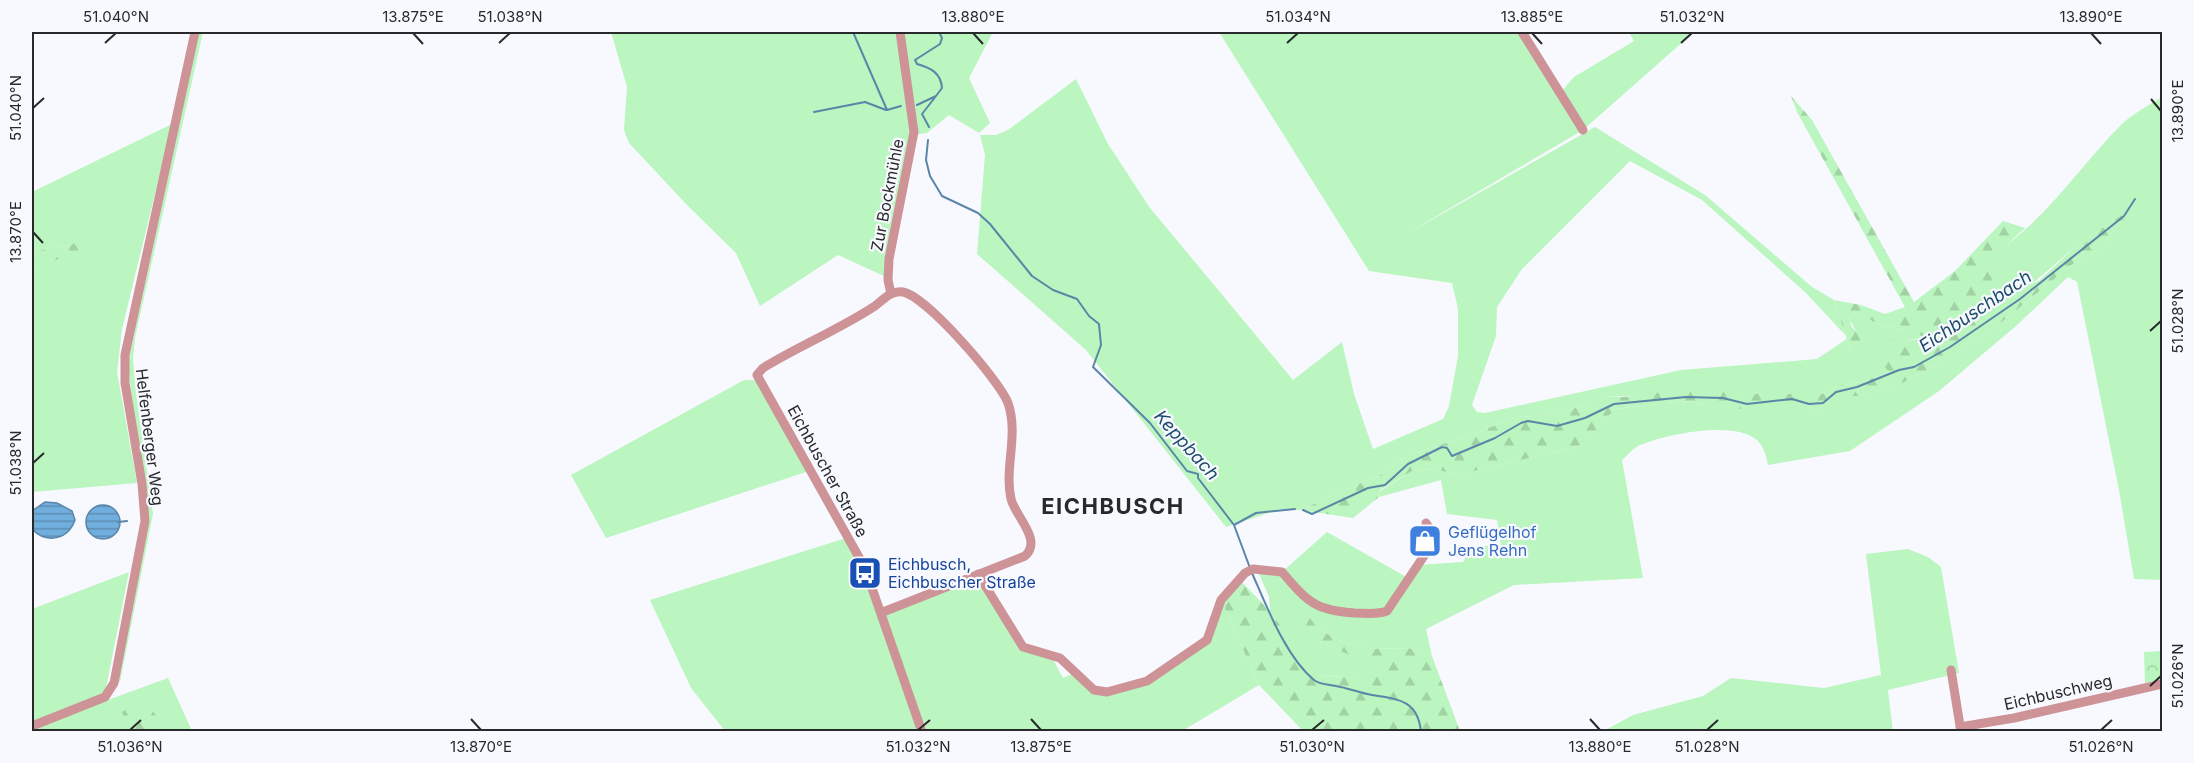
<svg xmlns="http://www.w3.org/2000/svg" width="2194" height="763" font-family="Inter,sans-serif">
	<defs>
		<pattern id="forest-firs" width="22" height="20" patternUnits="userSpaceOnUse" patternTransform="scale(1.5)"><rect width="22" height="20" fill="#bbf5bf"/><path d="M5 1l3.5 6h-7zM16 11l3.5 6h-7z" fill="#a1d2a4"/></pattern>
		<pattern id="park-crowns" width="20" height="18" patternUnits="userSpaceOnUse" patternTransform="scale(1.5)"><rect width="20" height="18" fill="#bbf5bf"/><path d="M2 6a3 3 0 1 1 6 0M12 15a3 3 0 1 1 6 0" fill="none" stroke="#a1d2a4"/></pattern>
		<pattern id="water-rules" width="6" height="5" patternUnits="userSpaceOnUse" patternTransform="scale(1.5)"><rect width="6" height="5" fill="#70aede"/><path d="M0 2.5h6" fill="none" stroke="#5c8eb4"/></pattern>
	</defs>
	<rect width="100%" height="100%" fill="#f8f9ff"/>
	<path fill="#bbf5bf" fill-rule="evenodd" d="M199 32H203L135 338 133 359 136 393 153 514 120 682 118 681 146 531 128 363Z
		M611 32H993L969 78 990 123 979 133 949 115 927 133 910 135 884 276 838 255 760 306 736 253 687 205 629 143 624 130 627 87Z
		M1219 32H1521L1560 93 1574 77 1634 41 1629 32H1694L1583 130 1403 236 1595 127 1705 195 1812 287 1834 300 1852 354 1858 335 1850 320 1855 312 1882 326 1903 329 1931 338 1878 342 1889 372 1861 382 1837 386 1822 394H1743L1735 391 1605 397 1556 415 1515 417 1469 436 1410 454 1380 475 1300 510 1280 509 1226 527 1086 350 977 254 985 155 980 135H996L1008 130 1076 79 1108 144 1150 208 1293 380 1342 342 1354 394 1373 449 1443 419 1449 406 1458 356V309L1452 283 1369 271ZM1630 161 1702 200 1806 293 1848 338 1817 359 1681 370 1485 413 1477 412 1472 405 1496 336 1497 307 1522 269Z
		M2162 97V580L2134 579 2119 490 2077 282 2068 277 2016 326 1939 391 1850 451 1768 465C1766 456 1764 447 1757 440 1734 420 1666 434 1640 445 1633 448 1628 455 1622 460L1643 578 1514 585 1426 629 1432 656 1409 648 1368 649 1336 639 1317 628 1320 641 1375 667 1353 676 1315 677 1270 611 1269 597 1257 569 1282 572 1327 532 1408 578 1419 565 1463 562 1472 546H1501L1497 520 1447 514 1441 480 1379 497 1380 491 1412 471 1435 469 1457 475 1581 446 1615 409 1682 401 1704 404 1796 403 1818 410 1835 396H1862L1902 383 1944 361 2003 321 2070 266 2106 245 2109 236 2124 219 2122 215 2076 246 2032 284 2005 283 1982 257C2029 243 2084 161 2121 125 2132 114 2149 105 2162 97Z
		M172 124 122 329 117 372 137 483 32 492V268L78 251 76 243 32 252V192Z
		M744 380H754L761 386 809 471 606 538 571 475Z
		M846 538 879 609 978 574 1023 647 1060 658 1054 661 1063 678 1076 672 1094 690 1147 681 1207 640 1221 600 1259 685 1182 731H725L691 688 650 600Z
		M1908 549 1928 557 1941 567 1959 673 1888 690 1893 731 1602 732 1633 715 1703 696 1731 678 1824 688 1881 675 1866 554Z
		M129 572 106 688 108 700 168 678 192 731 32 732V609Z"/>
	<path fill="url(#forest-firs)" d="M1791 96 1812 120 1914 302 1955 271 2003 221 2025 228 1999 252 1983 258C1999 276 2013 295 2040 280L2076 246 2122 215 2124 219 2109 236 2106 245 2070 266 2003 321 1944 361 1902 383 1862 396H1835L1818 410 1796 403 1749 410 1682 401 1615 409 1581 446 1457 475 1435 469 1412 471 1380 490 1379 497 1353 518 1300 510 1380 475 1410 454 1469 436 1515 417 1556 415 1605 397H1623L1695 388 1735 391 1743 394H1822L1837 386 1861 382 1889 372 1878 359 1875 346 1878 341 1930 339 1903 329 1882 326 1855 312 1850 320 1851 326 1866 342 1859 351 1852 354 1834 300 1861 305 1885 314 1905 307 1797 112Z
		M76 243 79 252 32 268V252Z
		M1238 578 1270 611 1316 677 1353 676 1374 667 1320 641 1304 626 1301 605 1317 628 1336 639 1368 649 1409 648 1432 656 1460 731H1303L1259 685 1221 600Z
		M133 705 151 708 163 726 172 731H133L127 727 122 712Z"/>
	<path fill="url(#park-crowns)" d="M2162 651V679L2145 683 2144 652Z"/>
	<path fill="url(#water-rules)" stroke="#5a86a8" stroke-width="1.5" d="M45 502 57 503 72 511 75 520C68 540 46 544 32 529V511Z
		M86 522a17 17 0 1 1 34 0a17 17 0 1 1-34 0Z"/>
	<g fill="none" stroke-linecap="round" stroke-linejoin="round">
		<path stroke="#5a86a8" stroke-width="2" d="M853 32 887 110 901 106
			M936 96 942 88C941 73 931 68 917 64L915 60 940 44 942 38 939 32
			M917 105 936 96 922 114 929 127
			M814 112 865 102 886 110
			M928 140 926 160 930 176 942 196 978 213 990 224 1032 276 1053 290 1077 299 1089 316 1099 324 1101 345 1093 367 1150 423 1187 471 1198 474V478L1234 525 1250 568
			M1303 510 1312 514 1368 488 1385 485 1408 464 1442 447 1447 448 1452 456 1495 438 1521 423 1528 421 1557 426 1585 418 1614 404 1686 397 1723 398 1747 404 1792 399 1809 404 1823 403 1836 392 1857 387 1899 370 1914 367 1950 347 2020 299 2124 216 2135 199
			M118 522 127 521
			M1234 525 1256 513 1295 509
			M1252 573C1267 607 1286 657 1314 680 1320 685 1329 684 1336 686 1348 688 1360 693 1372 695 1398 699 1418 700 1421 732"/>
		<path stroke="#cd9397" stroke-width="9" d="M1522 32 1583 130
			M891 294 888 280 889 259 914 132 900 32
			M978 574 1023 647 1060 658 1094 690 1107 692 1147 681 1207 640 1221 600 1245 573 1253 569 1282 572C1307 601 1315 611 1355 613 1367 613 1376 615 1387 611L1436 538 1426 523
			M883 612 1025 556C1043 540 1015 516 1011 499 1004 468 1019 435 1008 403 1000 381 926 296 903 292 891 290 883 300 875 306 840 329 799 346 763 368L757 375 865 568 922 732
			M1951 670 1961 732
			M32 726 105 697 114 683 145 521 142 484 125 383V355L195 32
			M1960 727 2014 718 2162 684"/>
	</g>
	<path fill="none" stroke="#28292b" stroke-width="2" d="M413 33 423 44M973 33 983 44M1532 33 1542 44M2091 33 2101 44M105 43 116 33M499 43 510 33M1287 43 1298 33M1681 43 1692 33M2151 99 2161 111M33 108 44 98M33 232 43 243M2150 331 2161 321M33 463 44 453M2150 686 2161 676M471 719 481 730M1031 719 1041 730M1590 719 1600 730M130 730 141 720M918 730 930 720M1312 730 1324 720M1707 730 1718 720M2101 730 2112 720"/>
	<defs>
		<symbol id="shop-square" viewBox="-11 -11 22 22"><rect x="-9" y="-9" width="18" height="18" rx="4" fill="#3f7fe0" stroke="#f8f9ff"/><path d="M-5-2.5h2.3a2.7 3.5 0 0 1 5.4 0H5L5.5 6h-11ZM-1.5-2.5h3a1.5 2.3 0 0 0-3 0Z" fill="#fff"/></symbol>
		<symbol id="bus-square" viewBox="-11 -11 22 22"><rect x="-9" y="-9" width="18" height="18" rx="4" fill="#1a4fb4" stroke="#f8f9ff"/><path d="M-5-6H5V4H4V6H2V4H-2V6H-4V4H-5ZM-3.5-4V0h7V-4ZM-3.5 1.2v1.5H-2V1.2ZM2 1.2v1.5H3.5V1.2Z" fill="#fff"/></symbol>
	</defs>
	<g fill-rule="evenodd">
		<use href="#shop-square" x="1406" y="522" width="38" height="38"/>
		<use href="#bus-square" x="846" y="554" width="38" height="38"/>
	</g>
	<g text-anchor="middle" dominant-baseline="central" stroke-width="4.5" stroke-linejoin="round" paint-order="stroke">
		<g font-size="16" fill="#28292b" stroke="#f8f9ff">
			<text transform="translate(887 195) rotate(-79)">Zur Bockmühle</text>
			<text transform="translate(150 437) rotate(83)">Helfenberger Weg</text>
			<text transform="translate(828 471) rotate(61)">Eichbuscher Straße</text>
			<text transform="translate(2058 692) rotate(-13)">Eichbuschweg</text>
		</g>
		<g font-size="16" fill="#366cbe" stroke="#f8f9ff" text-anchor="start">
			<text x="1448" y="532">Geflügelhof<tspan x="1448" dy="18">Jens Rehn</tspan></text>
		</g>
		<g font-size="16" fill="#164399" stroke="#f8f9ff" text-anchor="start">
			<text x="888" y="564">Eichbusch,<tspan x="888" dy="18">Eichbuscher Straße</tspan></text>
		</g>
		<g font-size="18" font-style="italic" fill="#1d4b6c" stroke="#f8f9ff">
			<text transform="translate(1975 311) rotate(-34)">Eichbuschbach</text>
			<text transform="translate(1187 445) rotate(48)">Keppbach</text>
		</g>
		<g font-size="22" font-weight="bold" letter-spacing="1.5" fill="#28292b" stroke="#f8f9ff">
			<text x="1113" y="506">EICHBUSCH</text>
		</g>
	</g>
	<rect width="2194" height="763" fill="none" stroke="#f8f9ff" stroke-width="66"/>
	<rect x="33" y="33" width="2128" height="697" fill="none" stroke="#28292b" stroke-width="2"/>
	<g font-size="15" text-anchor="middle" fill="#28292b">
		<text x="116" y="22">51.040°N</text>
		<text x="413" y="22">13.875°E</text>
		<text x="510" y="22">51.038°N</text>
		<text x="973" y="22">13.880°E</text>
		<text x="1298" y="22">51.034°N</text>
		<text x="1532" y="22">13.885°E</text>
		<text x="1692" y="22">51.032°N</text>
		<text x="2091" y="22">13.890°E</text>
		<text transform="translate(16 108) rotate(-90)" y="5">51.040°N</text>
		<text transform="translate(2178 111) rotate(-90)" y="5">13.890°E</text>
		<text transform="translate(16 232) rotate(-90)" y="5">13.870°E</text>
		<text transform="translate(2178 321) rotate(-90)" y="5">51.028°N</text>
		<text transform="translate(16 463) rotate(-90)" y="5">51.038°N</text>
		<text transform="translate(2178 676) rotate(-90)" y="5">51.026°N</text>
		<text x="130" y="752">51.036°N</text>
		<text x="481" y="752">13.870°E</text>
		<text x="918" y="752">51.032°N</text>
		<text x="1041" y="752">13.875°E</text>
		<text x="1312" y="752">51.030°N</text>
		<text x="1600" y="752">13.880°E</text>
		<text x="1707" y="752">51.028°N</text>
		<text x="2101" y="752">51.026°N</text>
	</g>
</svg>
